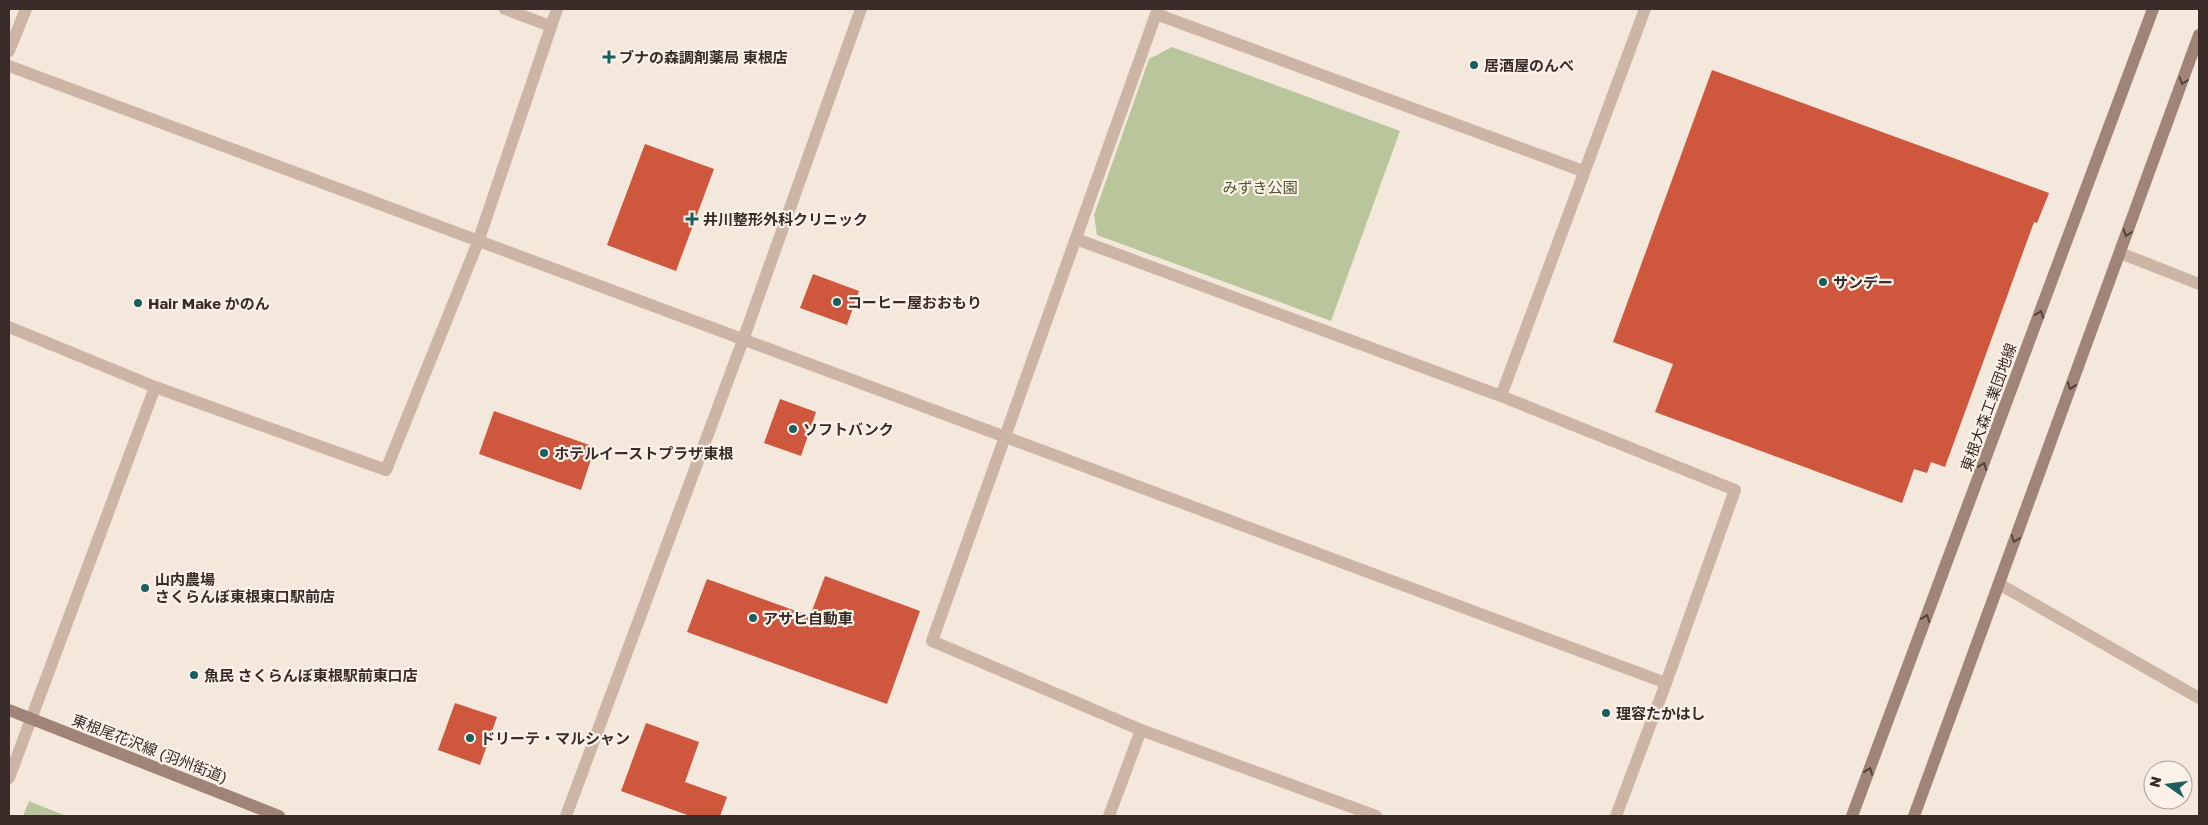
<svg xmlns="http://www.w3.org/2000/svg" width="2208" height="825" font-family="'Golos Text','Noto Sans JP',sans-serif">
	<rect width="100%" height="100%" fill="#f4e7dc"/>
	<path fill="#b9c59a" d="M1172 47 1400 131 1331 321 1097 235 1094 215 1149 59Z
		M29 801 66 816H23Z"/>
	<path fill="#cf573e" d="M1712 70 2049 193 2037 223 2034 222 1945 467 1931 462 1927 473 1914 469 1902 503 1655 412 1673 364 1613 342Z
		M645 144 714 169 676 271 607 245Z
		M813 274 859 291 847 325 800 308Z
		M780 399 816 412 801 456 764 443Z
		M494 411 595 447 581 490 479 454Z
		M825 576 920 611 887 704 687 632 707 579 810 616Z
		M455 703 497 717 480 765 438 750Z
		M646 723 699 742 685 782 727 797 720 816H690L621 791Z"/>
	<g fill="none" stroke-linecap="round" stroke-linejoin="round">
		<path stroke="#cdb5a6" stroke-width="12" d="M505 9 550 26
			M9 51 26 9
			M9 66C561 273 1114 477 1666 683
			M1076 239 1501 396 1735 490 1666 683 1616 816
			M2120 253 2199 284
			M9 327 155 387 386 470 478 242 557 9
			M1501 396 1645 9
			M1999 584 2199 698
			M9 778 155 387
			M1109 816 1141 730
			M1376 816 1141 730 932 641 1156 14 1583 171"/>
		<path stroke="#cdb5a6" stroke-width="12" d="M566 816 743 340 861 9"/>
		<path stroke="#a18478" stroke-width="12" d="M9 710 279 816
			M1852 816 2153 9
			M1914 816 2199 35"/>
	</g>
	<defs><path id="oneway-chevron" d="M-2-3.5L2.5 0L-2 3.5" fill="none" stroke-width="1.6" stroke-linecap="round" stroke-linejoin="round" transform="scale(1.25)"/></defs>
	<g stroke="#53423c">
		<use href="#oneway-chevron" transform="translate(2183 81) rotate(110)"/>
		<use href="#oneway-chevron" transform="translate(2127 233) rotate(110)"/>
		<use href="#oneway-chevron" transform="translate(2040 314) rotate(-70)"/>
		<use href="#oneway-chevron" transform="translate(2071 386) rotate(110)"/>
		<use href="#oneway-chevron" transform="translate(1983 466) rotate(-70)"/>
		<use href="#oneway-chevron" transform="translate(2015 539) rotate(110)"/>
		<use href="#oneway-chevron" transform="translate(1926 618) rotate(-70)"/>
		<use href="#oneway-chevron" transform="translate(1869 771) rotate(-70)"/>
	</g>
	<g fill="#1a5e5e" stroke="#fbf1e9" stroke-width="2">
		<path d="M606.5 49.5h5v5h5v5h-5v5h-5v-5h-5v-5h5z"/>
		<circle cx="1474" cy="65" r="5"/>
		<path d="M689.5 211.5h5v5h5v5h-5v5h-5v-5h-5v-5h5z"/>
		<circle cx="1823" cy="282" r="5"/>
		<circle cx="837" cy="302" r="5"/>
		<circle cx="138" cy="303" r="5"/>
		<circle cx="793" cy="429" r="5"/>
		<circle cx="544" cy="453" r="5"/>
		<circle cx="145" cy="588" r="5"/>
		<circle cx="753" cy="618" r="5"/>
		<circle cx="194" cy="675" r="5"/>
		<circle cx="1606" cy="713" r="5"/>
		<circle cx="470" cy="738" r="5"/>
	</g>
	<g text-anchor="middle" dominant-baseline="central" stroke-width="4.5" stroke-linejoin="round" paint-order="stroke">
		<g font-size="15" font-weight="bold" fill="#392c28" stroke="#fbf1e9" text-anchor="start">
			<text x="619" y="57">ブナの森調剤薬局 東根店</text>
			<text x="1484" y="65">居酒屋のんべ</text>
			<text x="703" y="219">井川整形外科クリニック</text>
			<text x="1833" y="282">サンデー</text>
			<text x="847" y="302">コーヒー屋おおもり</text>
			<text x="148" y="303">Hair Make かのん</text>
			<text x="803" y="429">ソフトバンク</text>
			<text x="554" y="453">ホテルイーストプラザ東根</text>
			<text x="155" y="579">山内農場<tspan x="155" dy="17">さくらんぼ東根東口駅前店</tspan></text>
			<text x="763" y="618">アサヒ自動車</text>
			<text x="204" y="675">魚民 さくらんぼ東根駅前東口店</text>
			<text x="1616" y="713">理容たかはし</text>
			<text x="480" y="738">ドリーテ・マルシャン</text>
		</g>
		<g font-size="15" fill="#4b5929" stroke="#fbf1e9">
			<text x="1260" y="187">みずき公園</text>
		</g>
		<g font-size="15" fill="#392c28" stroke="#fbf1e9">
			<text transform="translate(1988 407) rotate(-70)">東根大森工業団地線</text>
			<text transform="translate(150 748) rotate(21)">東根尾花沢線 (羽州街道)</text>
		</g>
	</g>
	<rect width="2208" height="825" fill="none" stroke="#392c28" stroke-width="20"/>
	<g transform="translate(2168 785) rotate(284)"><circle r="24" fill="#fbf1e9" stroke="#ada29c"/>
	<path d="M0-4L9 19L0 12L-9 19Z" fill="#1a5e5e"/>
	<text y="-8" font-size="14" font-weight="bold" text-anchor="middle" fill="#392c28">N</text>
	</g>
</svg>
